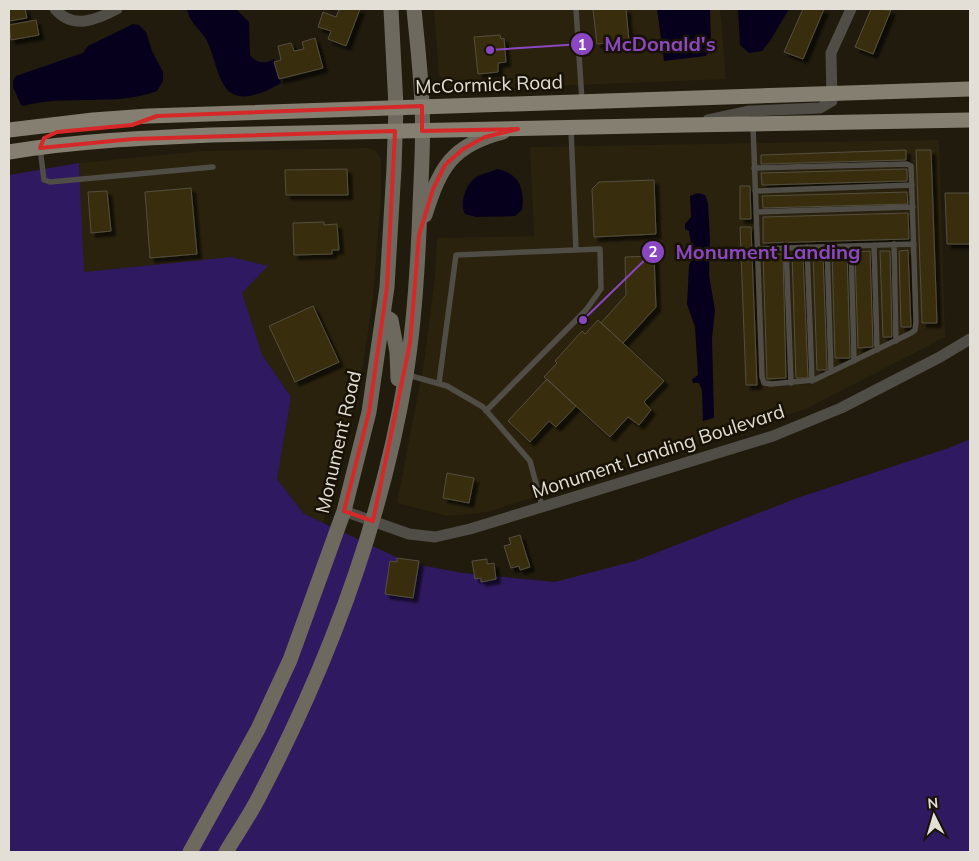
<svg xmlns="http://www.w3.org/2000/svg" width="979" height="861" font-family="Mulish,sans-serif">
	<defs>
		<filter id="shadow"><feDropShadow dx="4.5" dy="4.5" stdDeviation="1" flood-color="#0009"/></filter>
	</defs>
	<rect width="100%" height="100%" fill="#201b0d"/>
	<path fill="#2a220d" d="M434 9H720L726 79 454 90 439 75Z
		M939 140 945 337 808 408 488 512 447 516 397 503 424 363 435 277 437 238 534 236 530 147Z
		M368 148 376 151 381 159V196L373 298 360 384 323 523 304 514 277 479 291 397 262 355 242 293 267 267 175 263 83 272 79 163 202 151Z"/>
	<path fill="#2f1a61" d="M79 163 84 272 231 257 268 266 242 293 262 355 291 397 277 479 304 514 409 563 463 573 555 582 635 561 800 497 949 448 970 439V852H9V175Z"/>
	<path fill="#07001d" d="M187 9H236L249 22 250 55C257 64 265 64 274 59L281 83C266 92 238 106 225 87 216 73 214 55 207 41 200 28 189 23 187 9Z
		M657 9H710L711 48 706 56 664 61Z
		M738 9H789L770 41 762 51 749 53 740 45Z
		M133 24 139 25 146 32 152 51 163 72V81L157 91C114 107 67 94 23 106L21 105 13 87V81L16 76 71 57 83 53 88 46Z
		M497 169C519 173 525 189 522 210L515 216 476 217 465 214C459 203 466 182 478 176 484 173 491 172 497 169Z
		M698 193 705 195 708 203 710 239 709 275 715 310 712 339 714 418 703 421 702 390 699 383H693L692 379 698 375 695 327 687 304 689 265 693 258 689 231 685 229V224L691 217 690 196Z"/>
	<path fill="#382e0f" stroke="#544e3f" filter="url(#shadow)" d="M9 9H25L27 18 9 21Z
		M334 9H360L346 46 328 39 331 31 318 27 323 12 336 17 339 10Z
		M593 9H626L629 41 597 44Z
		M803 9H824L803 59 784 52Z
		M871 9 891 10 873 54 855 47Z
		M36 20 39 35 11 40 9 25Z
		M500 35 501 39 504 38 506 62 498 63V72L478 74 474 37Z
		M315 38 323 68 279 79 274 62 281 60 278 46 291 43 294 51 304 49 302 42Z
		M906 150V160L761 164V155Z
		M916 150H931L937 323H922Z
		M347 169 348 195H286L285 170Z
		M907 169V181L762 185 761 173Z
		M654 180 656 234 594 237 592 189 599 182Z
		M740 186H750L751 219H740Z
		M191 188 197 254 150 258 145 192Z
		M107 191 111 231 91 233 88 192Z
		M907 192 908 204 763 208 762 196Z
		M945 193H970V244H947Z
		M908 213 909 239 763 243V217Z
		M324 222V225L337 224 339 250H332V254L294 255 293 223Z
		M740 227H751L757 385H746Z
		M908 250 911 327H901L899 251Z
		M870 251 873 347 858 348 855 252Z
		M880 251H890L892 337H883Z
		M832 252H847L850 358H835Z
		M813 253H823L827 370H817Z
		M783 254 786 378 767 379 763 255Z
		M792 254H803L808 378H796Z
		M654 256 656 307 623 343 601 323 626 295 625 257Z
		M313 306 339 362 295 382 269 326Z
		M598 320 664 381 644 402 651 410 639 425 628 417 610 437 544 377 557 363 555 361 582 331 585 334Z
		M547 379 576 406 556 427 549 421 530 442 508 421Z
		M447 473 474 478 469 503 443 498Z
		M520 535 530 567 520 570 519 566 511 568 504 546 511 544 509 538Z
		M397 558 419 561 413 598 385 594 390 561 397 562Z
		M487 559V564L494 563 496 579 481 582V578L475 579 472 561Z"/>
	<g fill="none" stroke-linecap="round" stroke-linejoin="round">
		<path stroke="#504d46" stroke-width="5.5" d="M576 9 582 101
			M753 126 754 152 762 377 764 383 771 384 814 380 911 333 915 330 916 322 911 166 907 164 754 168
			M571 129 576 250
			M40 148 44 180 50 182 213 167
			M755 191 912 185
			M756 212 913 207
			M894 244 896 341
			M874 245 877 350
			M851 246 854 361
			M807 247 812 381
			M827 247 831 372
			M786 248 791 383
			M757 249 914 244
			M408 375 447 386 483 407 530 461 542 506
			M439 383 456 255 600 249 601 289 586 310 486 411"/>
		<path stroke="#504d46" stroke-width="11" d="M55 9C73 30 96 20 117 9
			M708 120 750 111 820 108 832 101 831 53 851 9
			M344 511 409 534 435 537 470 529 773 436 841 408 940 357 970 339"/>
		<path stroke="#6d695e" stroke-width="15" d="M425 215C440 167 452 145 503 132
			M383 315 391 320 397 352 398 379
			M190 852 258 729 290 660 344 511 369 412 387 287 394 168 396 107 391 9
			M226 852C238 832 252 812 262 791 330 660 382 521 406 375 415 320 418 263 420 207 421 174 424 140 422 106 421 73 417 41 414 9"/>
		<path stroke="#847f70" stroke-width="15" d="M9 130 93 120 148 116 970 89
			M9 152C75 141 143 138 211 135L686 125 970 120"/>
	</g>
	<path fill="none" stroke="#d62828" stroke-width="4" stroke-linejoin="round" d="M422 106V131L518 129 485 137 463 149 445 165 433 189 419 235 410 343 373 521 344 511 369 412 387 287 395 131 133 139 40 148 44 138 57 132 132 125 157 116Z"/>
	<g text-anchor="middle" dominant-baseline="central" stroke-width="5" stroke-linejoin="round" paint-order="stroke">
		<g font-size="19" fill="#e3dfd6" stroke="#171205">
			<text transform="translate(489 84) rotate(-2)">McCormick Road</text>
			<text transform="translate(338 442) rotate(-77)">Monument Road</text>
			<text transform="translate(658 451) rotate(-18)">Monument Landing Boulevard</text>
		</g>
	</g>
	<path fill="none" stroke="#8b47c2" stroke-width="2" d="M490 50L582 44M583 320L653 252"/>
	<g fill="#8b47c2" stroke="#171205" stroke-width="2">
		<circle cx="490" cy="50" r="5"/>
		<circle cx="583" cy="320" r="5"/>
		<circle cx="582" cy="44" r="12"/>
		<circle cx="653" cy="252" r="12"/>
	</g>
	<g font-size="15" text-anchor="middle" font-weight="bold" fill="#fff">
		<text x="582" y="50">1</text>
		<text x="653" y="257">2</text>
	</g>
	<g font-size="20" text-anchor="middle" font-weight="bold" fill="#8b47c2" stroke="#171205" stroke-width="5" stroke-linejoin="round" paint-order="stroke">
		<text x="660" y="51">McDonald's</text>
		<text x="768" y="259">Monument Landing</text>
	</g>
	<rect width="979" height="861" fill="none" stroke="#e3dfd6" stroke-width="20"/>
	<g transform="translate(934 816) rotate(355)" stroke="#171205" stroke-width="4" paint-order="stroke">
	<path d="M0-4L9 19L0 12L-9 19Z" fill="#e3dfd6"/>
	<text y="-8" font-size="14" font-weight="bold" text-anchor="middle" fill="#e3dfd6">N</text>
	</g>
</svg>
